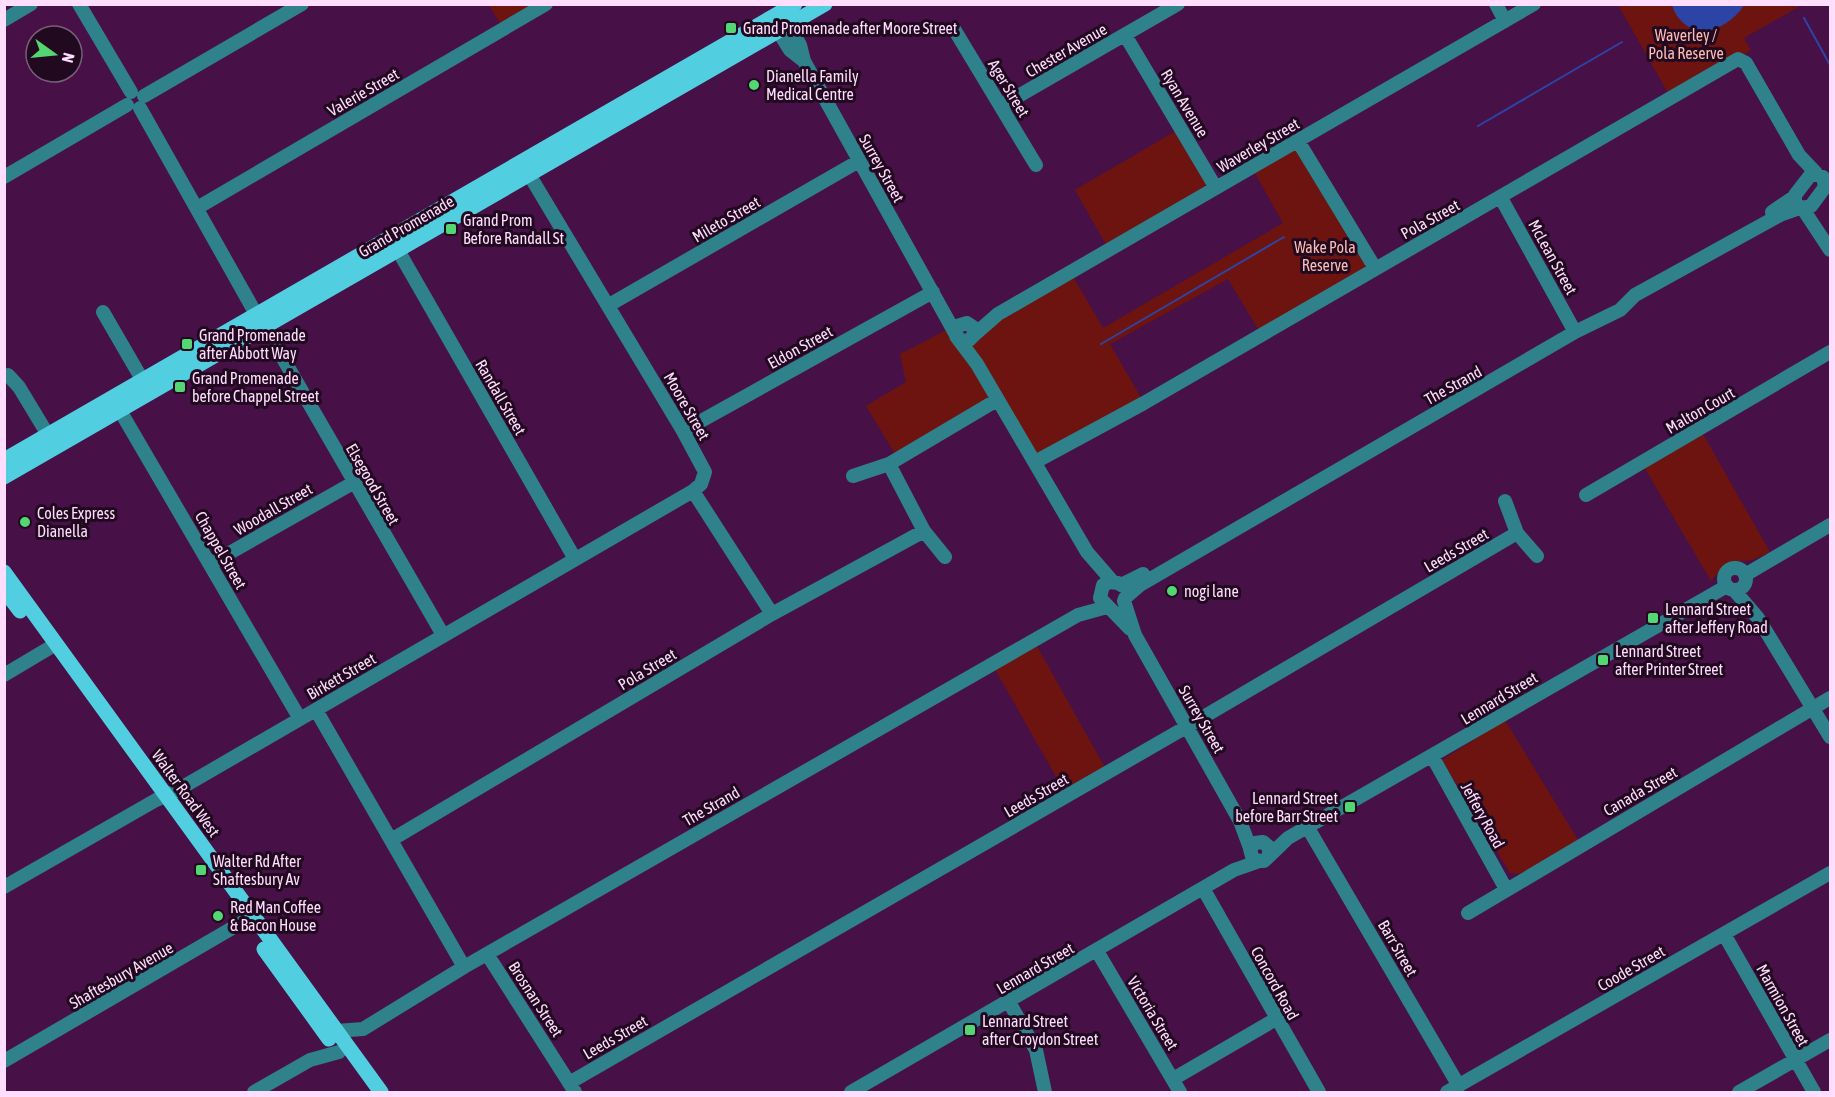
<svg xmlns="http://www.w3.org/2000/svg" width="1835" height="1097" font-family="'Asap Condensed',sans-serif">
	<rect width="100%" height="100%" fill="#471046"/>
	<path fill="#6e1410" d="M489 5H536L501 25Z
		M1618 5H1802L1744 38 1751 50 1671 98Z
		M1181 128 1216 188 1109 250 1075 190Z
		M1298 141 1375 268 1261 334 1228 279 1110 344 1144 403 1035 462 997 400 898 459 866 406 906 382 900 354 960 323 958 340 1071 273 1103 328 1283 223 1252 168Z
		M1703 434 1770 552 1753 560 1727 562 1711 581 1644 467Z
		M1034 641 1108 773 1067 796 992 664Z
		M1505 720 1578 840 1520 874 1510 873 1442 760Z"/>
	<path fill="#2c44a6" d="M1672 5V4L1744 5C1734 21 1719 29 1701 33 1687 27 1676 20 1672 5Z"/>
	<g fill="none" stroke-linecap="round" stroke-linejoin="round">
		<path stroke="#2c44a6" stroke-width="2" d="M1804 18 1830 65
			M1478 126 1622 42
			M1101 344 1284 237"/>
		<path stroke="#2f818c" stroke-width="14" d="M79 4 131 92
			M1496 4 1505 21
			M785 17 800 45 804 61 955 333
			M4 20 31 4
			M773 23 790 50 804 61
			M954 29 1036 165
			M1125 35 1216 188
			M144 96 302 4
			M1001 106 1178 4
			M140 108 261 323
			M1298 141 1375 268
			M1812 173 1823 177 1825 187 1811 206 1801 208 1795 203V195Z
			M4 177 127 105
			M1501 198 1575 332
			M197 208 546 4
			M1803 209 1830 250
			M1772 212 1794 197
			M399 252 575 559
			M609 305 859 161
			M103 312 143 381
			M974 335 998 314 1534 4
			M961 341 969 340 974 335 973 327 967 323 957 326 956 336 977 364 1087 552 1113 582
			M277 348 443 635
			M8 375 19 387 48 435
			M115 402 300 719
			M683 431 933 292
			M1035 462 1144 403 1738 59 1746 63 1799 155 1816 173
			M853 476 889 464
			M693 491 772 614
			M1586 495 1830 352
			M1505 501 1517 533 1537 556
			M924 531 945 557
			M210 564 353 483
			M1724 579a11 11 0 1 1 22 0a11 11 0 1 1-22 0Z
			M1745 575 1830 525
			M1118 583 1110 582 1103 585 1100 598 1130 629
			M1121 585 1143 574
			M1734 590 1758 618 1830 737
			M1125 598 1140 585 1575 332 1620 310 1635 295 1780 215 1800 208
			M1124 601 1135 635 1240 821 1250 848
			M4 675 56 644
			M316 710 464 967
			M1432 756 1506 889
			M1308 828 1459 1086
			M391 840 772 614 924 531 889 464 997 400
			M1269 855V847L1263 842 1255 843 1250 849 1253 860 1264 861 1288 838 1727 586
			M4 887 156 800 174 792 693 491 701 484 705 472 683 431 524 166
			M1204 890 1319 1092
			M1468 913 1830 698
			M1724 934 1814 1092
			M1097 951 1180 1092
			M487 954 575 1092
			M1009 1002 1036 1050 1045 1092
			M336 1031 363 1029 464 967 1078 615 1107 607
			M4 1061 253 916
			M1173 1079 1276 1019
			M569 1083 1188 726 1517 533
			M254 1092 310 1060 339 1052
			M851 1092 1234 870 1257 862
			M1447 1092 1830 873
			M1739 1092 1830 1040"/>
		<path stroke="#51cfe1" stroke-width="15" d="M4 460 795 4
			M4 477 825 4
			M4 572 381 1092
			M4 590 20 611
			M264 949 329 1039"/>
	</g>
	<g fill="#54d672" stroke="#210a20" stroke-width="2">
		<rect x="725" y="22" width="12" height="12" rx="3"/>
		<circle cx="754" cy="85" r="6"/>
		<rect x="445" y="223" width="12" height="12" rx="3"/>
		<rect x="181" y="338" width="12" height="12" rx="3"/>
		<rect x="174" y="381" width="12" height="12" rx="3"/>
		<circle cx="25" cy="522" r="6"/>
		<circle cx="1172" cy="591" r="6"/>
		<rect x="1647" y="612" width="12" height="12" rx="3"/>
		<rect x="1597" y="654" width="12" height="12" rx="3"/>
		<rect x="1344" y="801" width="12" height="12" rx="3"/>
		<rect x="195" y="864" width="12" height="12" rx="3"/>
		<circle cx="218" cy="916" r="6"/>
		<rect x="964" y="1024" width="12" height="12" rx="3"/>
	</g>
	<g text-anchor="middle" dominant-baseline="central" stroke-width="6" stroke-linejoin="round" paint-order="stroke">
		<g font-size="16" fill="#ffddfd" stroke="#210a20" text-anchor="start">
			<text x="743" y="28">Grand Promenade after Moore Street</text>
			<text x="766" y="76">Dianella Family<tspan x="766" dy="18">Medical Centre</tspan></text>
			<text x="463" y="220">Grand Prom<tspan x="463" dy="18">Before Randall St</tspan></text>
			<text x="199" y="335">Grand Promenade<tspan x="199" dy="18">after Abbott Way</tspan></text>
			<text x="192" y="378">Grand Promenade<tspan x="192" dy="18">before Chappel Street</tspan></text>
			<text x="37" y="513">Coles Express<tspan x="37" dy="18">Dianella</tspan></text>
			<text x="1184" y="591">nogi lane</text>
			<text x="1665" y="609">Lennard Street<tspan x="1665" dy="18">after Jeffery Road</tspan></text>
			<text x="1615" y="651">Lennard Street<tspan x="1615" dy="18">after Printer Street</tspan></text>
			<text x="1338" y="798" text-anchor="end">Lennard Street<tspan x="1338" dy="18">before Barr Street</tspan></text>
			<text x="213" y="861">Walter Rd After<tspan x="213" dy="18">Shaftesbury Av</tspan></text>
			<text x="230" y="907">Red Man Coffee<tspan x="230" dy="18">&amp; Bacon House</tspan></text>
			<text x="982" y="1021">Lennard Street<tspan x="982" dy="18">after Croydon Street</tspan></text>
		</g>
		<g font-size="16" fill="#fdbdb3" stroke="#210a20">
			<text x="1686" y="35">Waverley /<tspan x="1686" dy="18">Pola Reserve</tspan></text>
			<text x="1325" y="247">Wake Pola<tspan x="1325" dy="18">Reserve</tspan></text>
		</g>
		<g font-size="16" fill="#ffddfd" stroke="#210a20">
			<text transform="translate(1066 50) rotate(-30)">Chester Avenue</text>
			<text transform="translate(1009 88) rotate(59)">Ager Street</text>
			<text transform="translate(363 92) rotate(-30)">Valerie Street</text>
			<text transform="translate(1185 103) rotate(59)">Ryan Avenue</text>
			<text transform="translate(1258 145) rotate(-30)">Waverley Street</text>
			<text transform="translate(882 168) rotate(61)">Surrey Street</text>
			<text transform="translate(726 219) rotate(-30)">Mileto Street</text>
			<text transform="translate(1430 219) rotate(-29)">Pola Street</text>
			<text transform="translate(406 226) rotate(-30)">Grand Promenade</text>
			<text transform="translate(1553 257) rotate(61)">McLean Street</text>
			<text transform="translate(800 347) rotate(-29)">Eldon Street</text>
			<text transform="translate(1453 385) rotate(-29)">The Strand</text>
			<text transform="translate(501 397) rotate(60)">Randall Street</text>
			<text transform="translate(687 406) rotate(60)">Moore Street</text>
			<text transform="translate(1700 410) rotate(-30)">Malton Court</text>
			<text transform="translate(373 484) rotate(60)">Elsegood Street</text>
			<text transform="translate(273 509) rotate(-30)">Woodall Street</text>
			<text transform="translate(221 550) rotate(60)">Chappel Street</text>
			<text transform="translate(1456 550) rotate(-30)">Leeds Street</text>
			<text transform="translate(647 669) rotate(-31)">Pola Street</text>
			<text transform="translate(341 676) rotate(-30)">Birkett Street</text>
			<text transform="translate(1499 698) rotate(-31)">Lennard Street</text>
			<text transform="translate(1202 719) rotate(60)">Surrey Street</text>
			<text transform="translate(1640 791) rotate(-30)">Canada Street</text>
			<text transform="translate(186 793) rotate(54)">Walter Road West</text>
			<text transform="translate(1036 795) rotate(-30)">Leeds Street</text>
			<text transform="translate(711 806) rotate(-30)">The Strand</text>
			<text transform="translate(1483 815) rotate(61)">Jeffery Road</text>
			<text transform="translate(1398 948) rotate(60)">Barr Street</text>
			<text transform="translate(1035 968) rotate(-30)">Lennard Street</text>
			<text transform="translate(1631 968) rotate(-30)">Coode Street</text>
			<text transform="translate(121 975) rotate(-30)">Shaftesbury Avenue</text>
			<text transform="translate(1275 983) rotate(61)">Concord Road</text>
			<text transform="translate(536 999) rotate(57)">Brosnan Street</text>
			<text transform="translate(1783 1005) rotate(61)">Marmion Street</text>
			<text transform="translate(1153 1013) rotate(59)">Victoria Street</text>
			<text transform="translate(615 1037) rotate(-30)">Leeds Street</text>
		</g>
	</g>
	<rect width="1835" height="1097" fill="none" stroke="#ffddfd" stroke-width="12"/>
	<g transform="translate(54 54) rotate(105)"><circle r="28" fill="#210a20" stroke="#7a5e78" stroke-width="1.5"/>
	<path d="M0-4.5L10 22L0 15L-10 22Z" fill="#54d672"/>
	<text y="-9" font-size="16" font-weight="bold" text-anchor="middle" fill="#ffddfd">N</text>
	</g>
</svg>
